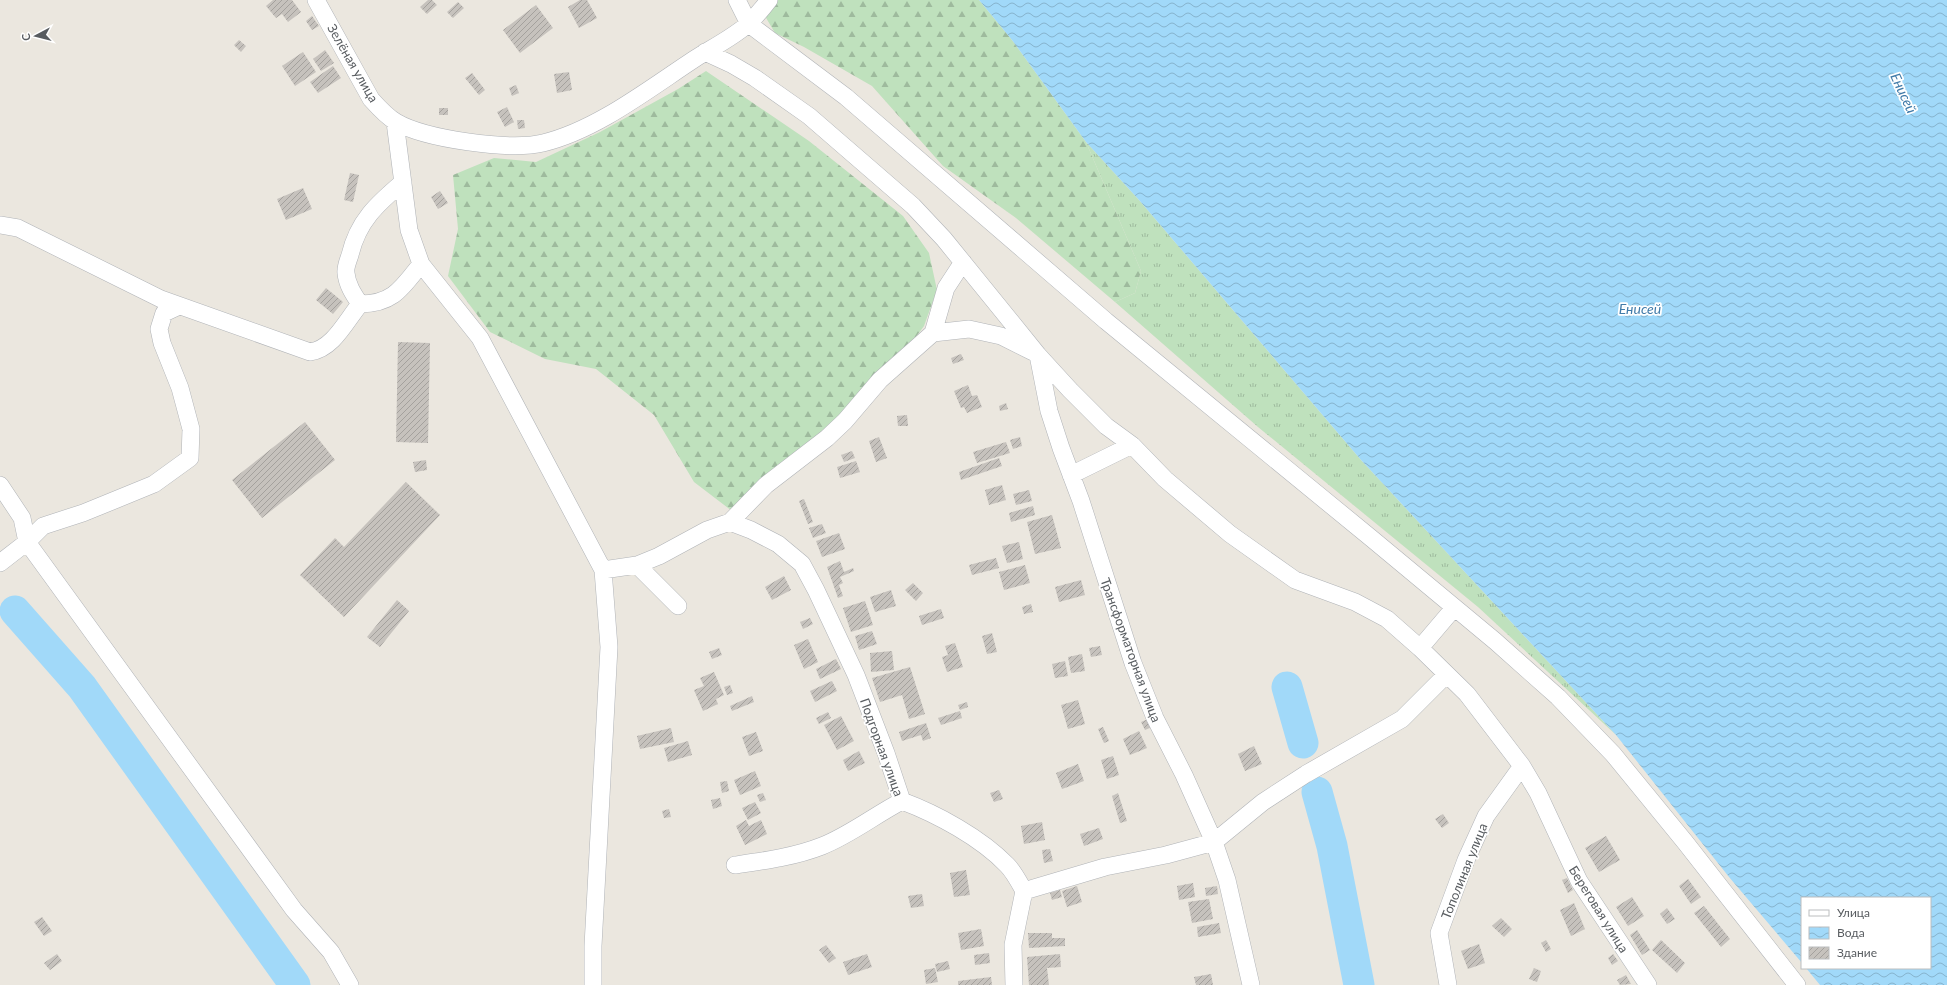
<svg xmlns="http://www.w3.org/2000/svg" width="1947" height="985" font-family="Lato,sans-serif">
	<defs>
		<pattern id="grass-tufts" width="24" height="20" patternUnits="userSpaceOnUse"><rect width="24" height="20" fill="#bfe1bd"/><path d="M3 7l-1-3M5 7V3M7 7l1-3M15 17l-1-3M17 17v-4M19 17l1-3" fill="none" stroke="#9eba9d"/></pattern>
		<pattern id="forest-firs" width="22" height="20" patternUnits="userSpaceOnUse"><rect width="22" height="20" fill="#bfe1bd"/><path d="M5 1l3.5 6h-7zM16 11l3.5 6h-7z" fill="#9eba9d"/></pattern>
		<pattern id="water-waves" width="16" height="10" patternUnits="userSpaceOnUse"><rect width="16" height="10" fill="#a1d9f9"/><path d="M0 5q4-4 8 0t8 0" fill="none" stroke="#86b3cd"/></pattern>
		<pattern id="building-hatch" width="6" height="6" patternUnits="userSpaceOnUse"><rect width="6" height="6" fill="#c6c2bd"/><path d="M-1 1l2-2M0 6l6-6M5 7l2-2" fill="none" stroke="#a4a19d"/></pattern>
	</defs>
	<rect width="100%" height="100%" fill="#ebe7df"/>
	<path fill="url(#grass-tufts)" d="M1086 142 1139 200 1361 460 1616 735 1478 607 1258 427 1115 302 1135 293 1141 271Z"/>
	<path fill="url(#forest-firs)" d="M777 0H979L1012 40 1086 142 1141 271 1135 293 1115 302 1016 218 943 166 872 86 804 47 775 33 762 11Z
		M706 71 809 141 903 216 929 253 937 290 924 326 898 361 836 425 732 511 694 482 654 415 596 369 545 359 490 332 448 276 458 229 453 175 494 158 536 162 600 132 678 89Z"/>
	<path fill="url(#water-waves)" d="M979 0H1947V985H1820L1806 968H1930V898H1802V963L1729 877 1616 735 1361 460 1139 200 1086 142 1012 40Z"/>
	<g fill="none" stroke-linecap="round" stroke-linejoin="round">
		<path stroke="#a1d9f9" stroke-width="31" d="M15 611 82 687 295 985
			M1287 687 1303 743
			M1317 792 1332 846 1359 985"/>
	</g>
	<path fill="url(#building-hatch)" d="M273 0H292L301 12 288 22 282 14 276 18 266 6Z
		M428 0H432L437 5 427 14 420 7Z
		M580 0H587L597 18 579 28 568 7Z
		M458 2 464 8 453 18 447 12Z
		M536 5 553 28 520 53 503 30Z
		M312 16 319 26 312 30 306 21Z
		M239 40 246 46 241 52 234 45Z
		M325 50 334 63 321 71 313 59Z
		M303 52 316 72 295 86 282 66Z
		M333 66 341 78 318 93 310 82Z
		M569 72 572 90 557 93 554 74Z
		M472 73 485 90 479 95 465 78Z
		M516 85 519 93 512 96 509 88Z
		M507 107 514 122 505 127 497 112Z
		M439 108H448V115H439Z
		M517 120H524L525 128 518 129Z
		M350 173 359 175 353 202 344 200Z
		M303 188 312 209 286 220 277 199Z
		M440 191 448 203 438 209 431 197Z
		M326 288 343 302 333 314 316 300Z
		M398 342 430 343 428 443 396 442Z
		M961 354 964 360 953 364 951 358Z
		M968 385 972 396 977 395 982 407 967 413 964 407 961 408 954 391Z
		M1006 403 1008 409 1000 411 999 406Z
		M907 415 908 426H898L897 416Z
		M305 422 335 460 262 518 232 480Z
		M879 437 887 458 876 462 869 441Z
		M1020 437 1022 446 1013 449 1010 440Z
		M1006 442 1010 453 977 463 973 452Z
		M852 451 855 458 844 462 841 455Z
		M999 458 1002 466 961 480 959 472Z
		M426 460 427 470 415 472 413 462Z
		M856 461 860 472 840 478 837 467Z
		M406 482 440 515 344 617 300 575 335 538 344 547Z
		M1002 485 1006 500 989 505 985 490Z
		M1029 490 1032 501 1016 505 1013 494Z
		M804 499 813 522 808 524 799 501Z
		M1033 506 1035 515 1011 522 1009 513Z
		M1052 515 1061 548 1035 554 1027 522Z
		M822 524 826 533 813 538 809 528Z
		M839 533 845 549 822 557 816 541Z
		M1019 542 1023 559 1007 563 1002 546Z
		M996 558 999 568 972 575 969 565Z
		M840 561 844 572 853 568 854 571 840 577 843 583 839 585 843 596 838 598 827 567Z
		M1025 565 1030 583 1004 590 999 572Z
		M784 576 791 590 772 600 765 587Z
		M1081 580 1085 595 1059 602 1055 587Z
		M913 583 923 593 916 601 905 590Z
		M891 590 896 606 875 612 870 597Z
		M397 600 409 611 380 647 367 637Z
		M865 601 873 625 851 632 843 608Z
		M1031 604 1033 612 1024 614 1022 607Z
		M941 609 944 618 922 625 919 616Z
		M810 618 813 624 803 629 800 622Z
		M872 631 877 644 859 650 855 636Z
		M992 633 997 652 987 654 982 636Z
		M808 639 818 662 804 669 794 645Z
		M955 643 963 667 947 672 942 657 948 655 945 646Z
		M1100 646 1102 655 1091 657 1089 648Z
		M719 648 722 655 712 659 709 652Z
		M892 651 894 670 871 672 870 653Z
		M1082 654 1085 671 1071 673 1068 657Z
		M836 659 841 669 820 679 816 669Z
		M1065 661 1068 676 1055 678 1052 664Z
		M910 667 925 714 909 719 902 695 880 702 872 678Z
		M714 672 724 695 716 699 718 704 703 711 694 690 704 686 700 678Z
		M832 681 837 691 815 702 810 691Z
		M730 685 733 693 727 695 724 687Z
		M752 696 754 702 732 711 730 706Z
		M1078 700 1085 724 1068 729 1061 705Z
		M967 702 968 707 960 710 958 705Z
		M960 711 962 718 941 725 938 718Z
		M828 712 831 718 819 724 816 718Z
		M841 716 854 741 837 750 824 725Z
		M1148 719 1152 727 1145 730 1141 722Z
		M926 723 931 738 923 741 921 735 902 741 899 732Z
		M1103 727 1109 741 1104 743 1098 729Z
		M671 728 674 742 640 749 637 736Z
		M1139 731 1147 748 1130 755 1123 739Z
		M756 732 763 751 749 756 742 737Z
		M688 741 692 755 668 762 664 748Z
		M1254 746 1262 764 1245 771 1238 754Z
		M859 751 865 763 848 771 843 760Z
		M1113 756 1119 775 1107 779 1101 760Z
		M1078 764 1084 781 1062 789 1056 773Z
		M755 771 761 786 740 795 734 780Z
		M727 781 729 791 722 793 720 782Z
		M999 790 1003 799 994 802 990 793Z
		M763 793 766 800 760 802 757 795Z
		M1118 793 1127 821 1120 823 1112 796Z
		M720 798 722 806 713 809 711 800Z
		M755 802 761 813 748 820 742 808Z
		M669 809 671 817 664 818 662 811Z
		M1443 814 1449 823 1442 828 1435 819Z
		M746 820 749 826 761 820 767 834 745 845 736 826Z
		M1042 822 1045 840 1024 844 1021 826Z
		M1099 828 1103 839 1084 846 1080 834Z
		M1606 836 1620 860 1599 872 1585 848Z
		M1050 849 1053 861 1044 863 1042 850Z
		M966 870 970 895 954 897 950 873Z
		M1567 878 1573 890 1568 893 1562 880Z
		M1688 879 1701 897 1691 904 1679 886Z
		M1193 883 1195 897 1179 900 1177 886Z
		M1077 886 1082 902 1067 907 1062 891Z
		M1217 886 1218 894 1206 896 1205 888Z
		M1060 890 1062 897 1052 900 1050 893Z
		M922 894 924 906 911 908 908 896Z
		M1632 897 1644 916 1628 926 1616 907Z
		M1209 899 1213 919 1192 923 1188 902Z
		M1574 903 1585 929 1571 936 1560 910Z
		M1704 906 1730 939 1721 947 1694 913Z
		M1667 908 1675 919 1667 924 1660 914Z
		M42 917 52 931 44 936 34 922Z
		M1501 918 1512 929 1504 937 1492 926Z
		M1219 923 1221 933 1198 937 1197 927Z
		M981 929 984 946 961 950 958 933Z
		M1637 930 1650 950 1642 955 1630 935Z
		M1028 933H1052V938H1065V946L1029 948Z
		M1546 940 1551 949 1546 952 1541 943Z
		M1661 940 1685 963 1677 973 1652 950Z
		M1479 944 1485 963 1468 969 1461 951Z
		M826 945 836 958 829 963 819 950Z
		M989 953 990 963 975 965 974 955Z
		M57 954 62 961 50 970 44 963Z
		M867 954 872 967 848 975 843 962Z
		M1060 954 1061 967 1047 968 1049 985H1029L1027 957Z
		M1613 954 1618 961 1612 965 1608 958Z
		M948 961 950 969 937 972 935 964Z
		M935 968 938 982 926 984 924 970Z
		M1534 968 1541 971 1537 982 1529 979Z
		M1211 974 1213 985H1196L1194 977Z
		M1626 975 1631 984 1620 985 1617 980Z
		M991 977 992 985H958V981Z"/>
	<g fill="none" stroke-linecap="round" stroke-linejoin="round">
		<defs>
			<path id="minor" d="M316 0 371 99C379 108 386 116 396 122 425 139 510 151 543 143 597 130 650 88 696 58 712 48 737 35 749 23 756 16 763 8 769 0
				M737 0 749 24 846 97 1106 321 1371 538 1495 641 1558 697 1613 754 1685 842 1797 985
				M705 52 731 64 755 78 809 116 913 206 944 239 1038 355 1070 390 1106 426 1132 445 1165 479 1230 534 1295 580 1355 602 1387 619 1420 648 1467 694 1522 766 1538 793 1579 881 1648 985
				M395 122 409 230 421 264 480 338 603 570 609 647 593 946V985
				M0 225 18 228 161 299 310 352C333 349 346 321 360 304 393 304 402 288 421 264
				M360 304C354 295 347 285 346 273 345 268 348 261 350 255 358 221 377 204 403 182
				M933 333 946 288 963 262
				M1038 355 1049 411 1061 448 1081 501 1133 663 1155 718 1184 775 1214 842 1227 880 1251 985
				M1071 475 1132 445
				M0 485 22 518 27 542
				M730 522 751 530 778 544 802 564 816 590 856 675 886 753 902 801C937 814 981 838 1007 865 1014 872 1019 882 1024 891L1013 945 1014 985
				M27 542 43 526 83 513 154 484 190 458 191 429 180 388 162 343 159 329 164 313 179 306
				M0 563 27 542 294 910 331 952 350 985
				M637 565 678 606
				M603 570 637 565 659 556 707 530 730 522 766 485 827 438 845 421 880 380 933 333 969 329 1001 336 1033 352
				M1420 648 1454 608
				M735 865C763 861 794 857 822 846 850 835 875 815 902 801
				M1024 891 1105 867 1166 855 1214 842 1263 802 1306 774 1402 719 1446 675
				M1448 985 1439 933 1466 860 1486 816 1522 766"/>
		</defs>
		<use href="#minor" stroke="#b0b3b7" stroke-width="18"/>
		<use href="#minor" stroke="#fff" stroke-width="17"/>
	</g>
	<g text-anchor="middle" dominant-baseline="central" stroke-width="3.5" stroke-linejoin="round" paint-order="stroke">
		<g font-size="13" fill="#585c60" stroke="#fff">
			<text transform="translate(353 63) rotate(60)">Зелёная улица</text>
			<text transform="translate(1131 650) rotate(70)">Трансформаторная улица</text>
			<text transform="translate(882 747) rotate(70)">Подгорная улица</text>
			<text transform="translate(1464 871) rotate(-68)">Тополиная улица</text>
			<text transform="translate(1599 909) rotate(58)">Береговая улица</text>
		</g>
		<g font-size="14" font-style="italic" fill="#417ba9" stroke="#fff">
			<text transform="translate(1904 93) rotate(65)">Енисей</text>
			<text x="1640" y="308">Енисей</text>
		</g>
	</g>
	<rect x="1801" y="897" width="130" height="72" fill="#ffffff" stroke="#bcbebf"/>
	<rect x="1809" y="910" width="20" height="6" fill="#ffffff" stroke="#bcbebf"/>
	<text x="1837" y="917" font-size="12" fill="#585c60">Улица</text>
	<rect x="1809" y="927" width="20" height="12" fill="url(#water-waves)" stroke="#bcbebf"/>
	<text x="1837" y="937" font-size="12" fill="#585c60">Вода</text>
	<rect x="1809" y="947" width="20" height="12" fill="url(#building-hatch)" stroke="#bcbebf"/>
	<text x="1837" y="957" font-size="12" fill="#585c60">Здание</text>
	<g transform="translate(36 36) rotate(263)" stroke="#ffffff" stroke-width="3" paint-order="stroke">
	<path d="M0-3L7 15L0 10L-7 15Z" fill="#585c60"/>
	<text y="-6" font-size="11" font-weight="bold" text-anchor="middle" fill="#585c60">С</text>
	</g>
</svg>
